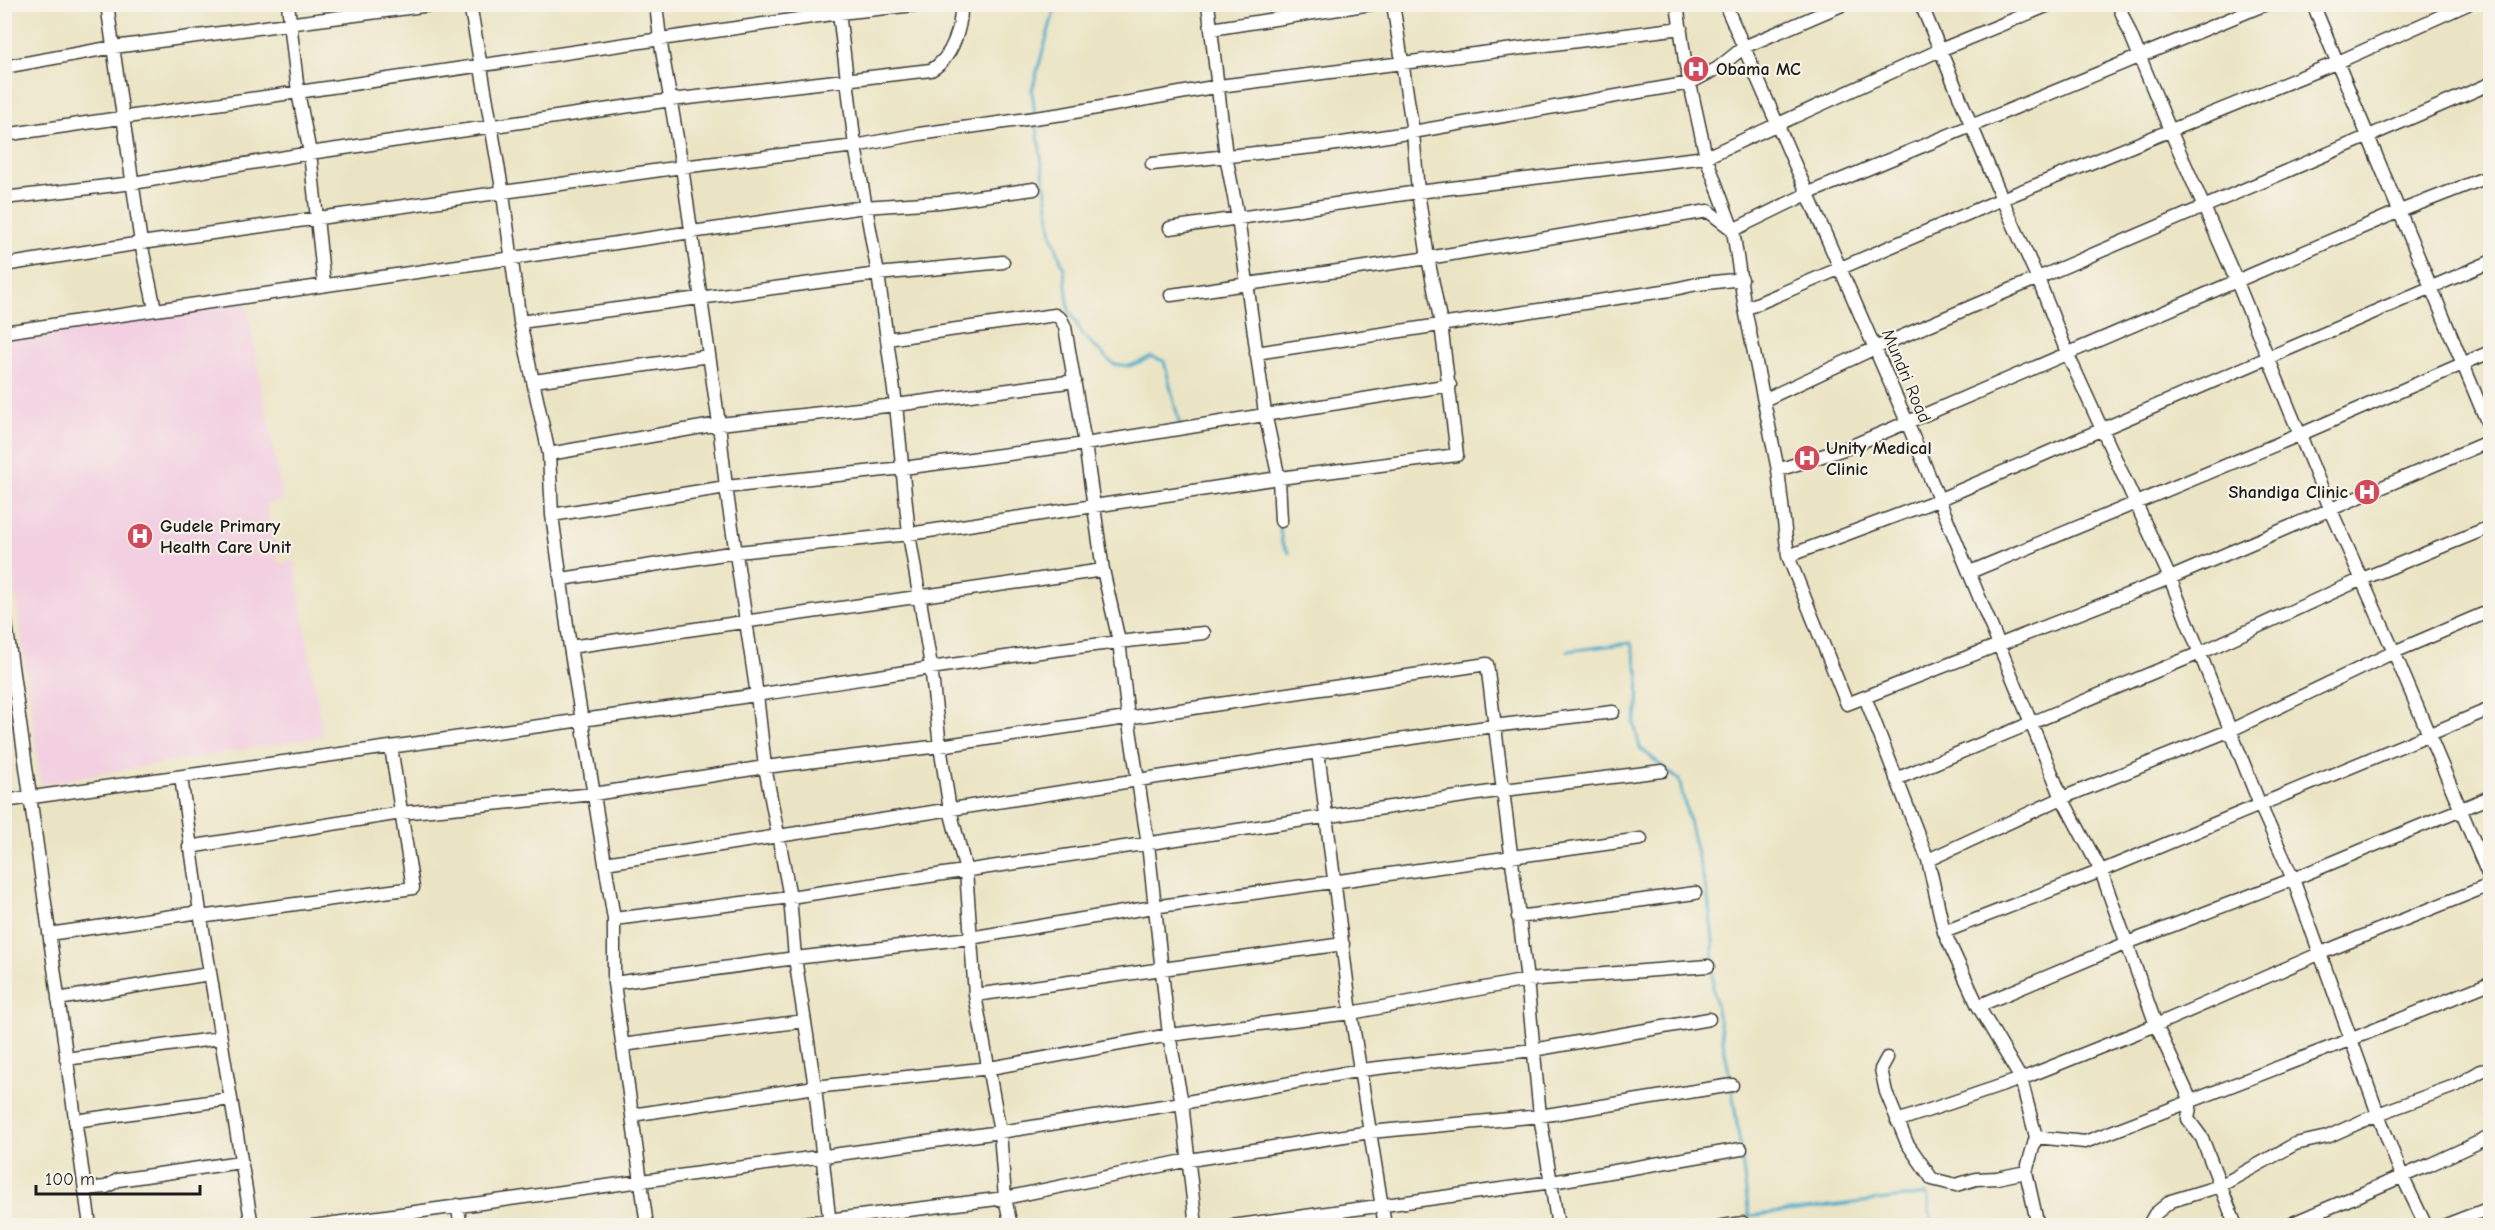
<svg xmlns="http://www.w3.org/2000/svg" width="2495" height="1230" font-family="'Comic Neue',sans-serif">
	<rect width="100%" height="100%" fill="#f7f3e8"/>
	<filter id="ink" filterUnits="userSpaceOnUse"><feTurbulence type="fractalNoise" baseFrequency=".0167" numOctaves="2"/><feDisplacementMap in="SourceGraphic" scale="12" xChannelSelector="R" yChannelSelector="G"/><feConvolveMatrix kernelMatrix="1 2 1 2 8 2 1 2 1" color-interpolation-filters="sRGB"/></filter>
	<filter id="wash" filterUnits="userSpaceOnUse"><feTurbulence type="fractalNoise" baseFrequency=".008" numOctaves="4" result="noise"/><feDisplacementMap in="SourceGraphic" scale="24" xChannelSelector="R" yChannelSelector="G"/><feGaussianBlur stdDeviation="1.35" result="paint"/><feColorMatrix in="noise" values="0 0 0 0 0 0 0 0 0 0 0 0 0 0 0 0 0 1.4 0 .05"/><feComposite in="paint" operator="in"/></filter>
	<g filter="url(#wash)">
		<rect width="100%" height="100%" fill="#ebe4c4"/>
		<path fill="#f2cfe1" d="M246 301 283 501 266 504 278 563 294 561 323 736 41 784 5 511 4 336Z"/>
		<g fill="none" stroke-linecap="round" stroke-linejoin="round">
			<path stroke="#47a8c6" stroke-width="3" d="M1035 115 1032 90 1056 4
				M1036 121 1052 235 1064 269 1069 310 1083 335 1113 364 1130 366 1151 357 1164 361 1180 426
				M1264 439 1272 476
				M1279 524 1282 543 1289 553
				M1568 651 1631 643 1639 676 1638 708 1634 723 1640 748 1679 780 1708 898 1713 941V989L1731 1083
				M1732 1089 1740 1145
				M1741 1152 1749 1216 1927 1194 1932 1226"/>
		</g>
	</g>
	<g filter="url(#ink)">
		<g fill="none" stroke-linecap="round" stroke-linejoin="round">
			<defs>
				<path id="minor" d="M107 4 141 243 155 309
					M288 4 298 92 310 153 324 284
					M470 4 503 194 520 322 549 454 552 515 570 647 614 919V983L647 1226
					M656 4 660 39 682 167 719 424 726 487 757 695 765 767 790 897 795 958 815 1087 830 1226
					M838 4 855 146 878 274 896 405 909 534 931 666 940 746 950 810 966 871 975 995 1000 1132 1005 1198 1011 1226
					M1208 4 1226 156 1238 218 1265 413 1279 479 1281 521
					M1677 4 1685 61 1706 157 1733 230 1745 309 1778 470 1788 556 1847 704 2170 578 2490 441
					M1725 4 1907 422 2062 798 2101 871 2156 1025 2191 1101 2188 1119 2202 1138 2236 1226
					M1921 4 2002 199 2038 279 2068 355 2170 578 2260 805 2293 879 2378 1114 2402 1176 2426 1226
					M2118 4 2170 130 2237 282 2330 508 2394 652 2490 879
					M2313 4 2490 429
					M4 5 7 4
					M1211 29 1371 4
					M4 67 114 47 438 4
					M4 135 839 13 924 4
					M1152 164 1323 146 1413 132 1690 83 1718 68 1744 47 1844 4
					M4 198 133 183 310 153 671 100 931 70C952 59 962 27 961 4
					M1170 228 1418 192 1706 157 1940 50 2051 4
					M4 265 141 243 682 167 855 146 919 134 1063 114 1219 86 1681 28
					M1171 295 1428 258 1708 211 1733 230 1809 193 2266 4
					M1745 309 2002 199 2338 62 2468 4
					M520 322 878 274 1003 262
					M4 332 864 207 939 202 1034 189
					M887 339 1055 315 1061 319 1065 327 1085 444 1103 570 1119 641 1128 717 1148 844 1169 1035 1182 1103 1196 1226
					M1256 353 1670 290 1697 284 1742 279
					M534 381 709 356
					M1764 400 1875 348 2490 84
					M549 454 719 424 896 405 1075 381
					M1778 470 1847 448 2400 211 2490 176
					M552 515 726 487 903 468 1085 444 1450 385
					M1788 556 1938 500 2490 262
					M1970 572 2299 435 2490 352
					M562 579 737 552 909 534 1272 479 1457 455 1441 324 1428 258 1418 192 1413 132 1393 4
					M4 609 90 1226
					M570 647 1103 570
					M1865 697 1928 860 1944 932 1978 1006 2021 1079 2036 1137 2026 1172
					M1318 752 1351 1013 1385 1226
					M181 777 200 912
					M1896 779 2200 653 2362 579 2490 527
					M4 801C242 768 479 735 716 701 879 677 1040 648 1204 633
					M189 847 401 813 594 794 765 767 940 746 1487 664 1527 980 1540 1116 1558 1226
					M1928 860 2062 798 2231 730 2394 652 2490 611
					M605 863 1318 752 1493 726 1613 712
					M200 917 413 888 391 747
					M1518 917 1695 893
					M614 919 790 897 1504 790 1662 771
					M1944 932 2101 871 2490 709
					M49 934 200 912 252 1226
					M614 983 795 958 970 938 1153 907 1641 839
					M975 995 1343 944
					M58 999 209 974
					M1978 1006 2127 943 2293 879 2490 797
					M622 1045 804 1021
					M1887 1058 1881 1069 1886 1092 1907 1143 1932 1179 1956 1185 1976 1179 1997 1178 2026 1172 2038 1226
					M66 1059 220 1038
					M632 1115 815 1087 990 1068 1169 1035 1351 1013 1527 980 1708 966
					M75 1121 230 1099
					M1897 1121 2021 1079 2156 1025 2321 953 2490 885
					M2036 1137 2085 1142 2352 1039 2490 983
					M85 1189 106 1187 118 1180 240 1162
					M457 1205 461 1226
					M313 1226 1000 1132 1182 1103 1361 1070 1533 1050 1709 1019
					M779 1226 1005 1198 1189 1160 1370 1132 1540 1116 1732 1085
					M1232 1226 1552 1182 1741 1149
					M1722 1226 1743 1223
					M2148 1226 2155 1214 2171 1201 2220 1186 2295 1144 2327 1137 2378 1114 2457 1085 2481 1071 2490 1069
					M2286 1226 2429 1165 2490 1137
					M2443 1226 2490 1208"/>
			</defs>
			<use href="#minor" stroke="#3b3a35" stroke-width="15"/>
			<use href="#minor" stroke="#fff" stroke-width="12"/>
		</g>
	</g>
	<defs>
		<symbol id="hospital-disc" viewBox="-11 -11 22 22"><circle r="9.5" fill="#d1495b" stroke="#f7f3e8"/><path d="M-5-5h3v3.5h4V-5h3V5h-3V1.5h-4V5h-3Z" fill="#fff"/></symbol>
	</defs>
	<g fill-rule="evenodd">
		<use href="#hospital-disc" x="1681" y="54" width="30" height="30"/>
		<use href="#hospital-disc" x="1792" y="443" width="30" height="30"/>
		<use href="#hospital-disc" x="2352" y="477" width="30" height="30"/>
		<use href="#hospital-disc" x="125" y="521" width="30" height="30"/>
	</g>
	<g text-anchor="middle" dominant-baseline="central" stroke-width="4.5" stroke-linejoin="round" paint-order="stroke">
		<g font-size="18" font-weight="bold" fill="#1c1c1c" stroke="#f7f3e8" text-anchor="start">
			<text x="1716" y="69">Obama MC</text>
			<text x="1826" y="448">Unity Medical<tspan x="1826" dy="21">Clinic</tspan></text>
			<text x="2348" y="492" text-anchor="end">Shandiga Clinic</text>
			<text x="160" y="526">Gudele Primary<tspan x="160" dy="21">Health Care Unit</tspan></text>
		</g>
		<g font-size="18" fill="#1c1c1c" stroke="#f7f3e8">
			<text transform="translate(1906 376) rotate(67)">Mundri Road</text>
		</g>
	</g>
	<rect width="2495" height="1230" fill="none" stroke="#f7f3e8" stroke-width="24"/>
	<path d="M36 1185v9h164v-9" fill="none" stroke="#1c1c1c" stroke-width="3"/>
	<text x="45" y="1185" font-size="18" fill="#1c1c1c" stroke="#f7f3e8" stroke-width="4.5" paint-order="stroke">100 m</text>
</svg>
